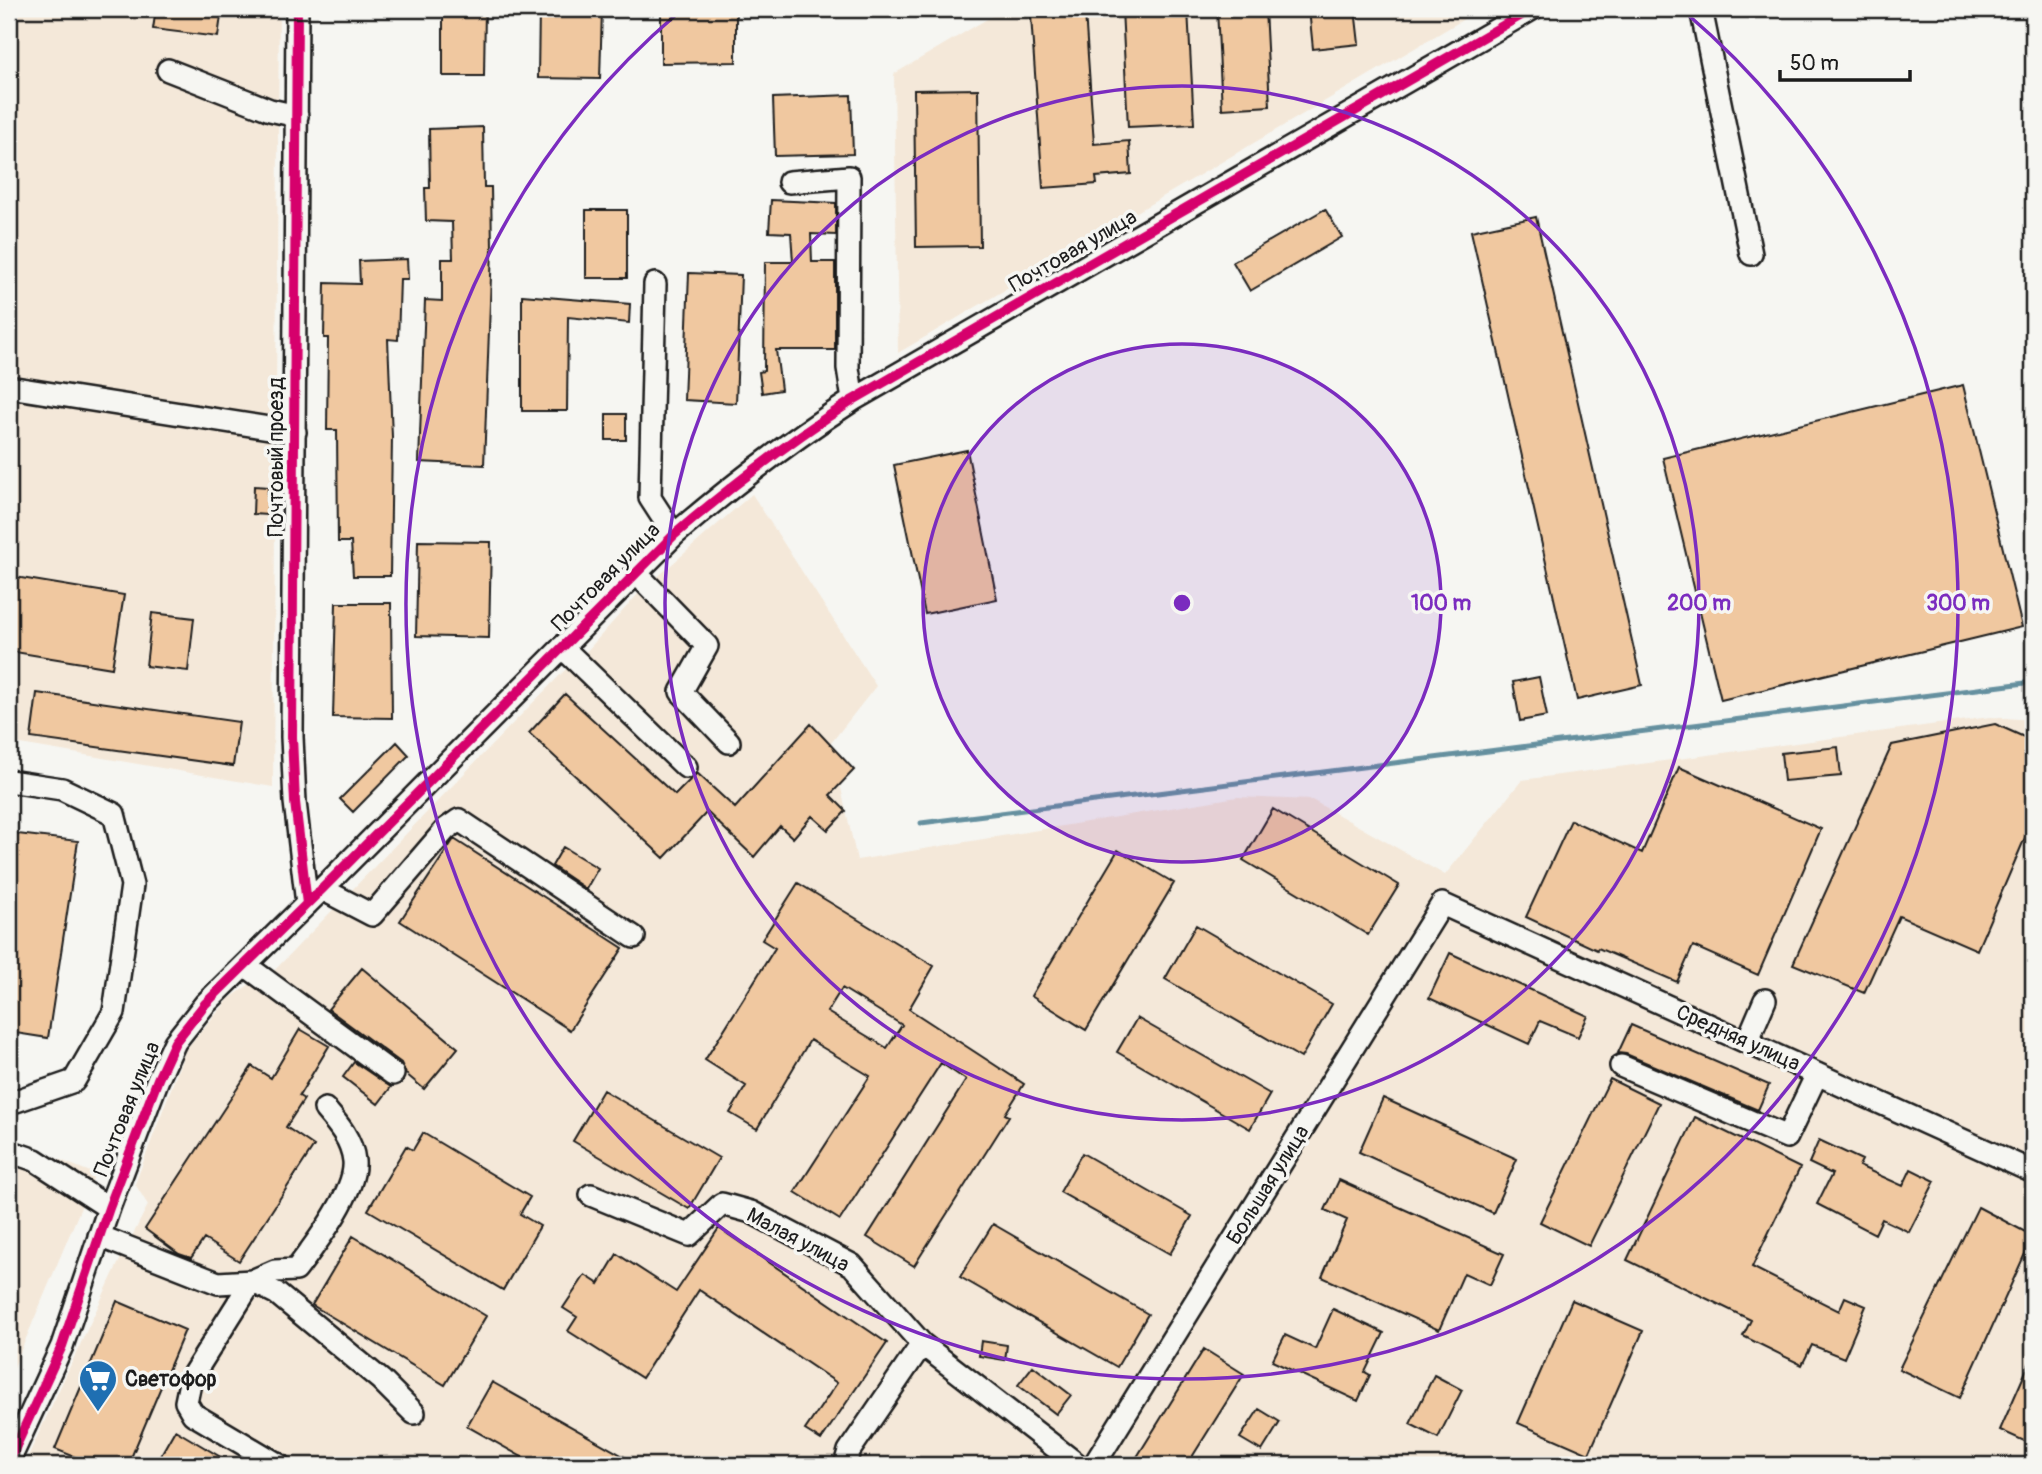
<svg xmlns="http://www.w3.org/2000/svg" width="2042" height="1474" font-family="Pangolin,sans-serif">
	<rect width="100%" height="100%" fill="#f6f6f2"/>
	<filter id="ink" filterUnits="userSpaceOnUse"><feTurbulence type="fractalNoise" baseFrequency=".0143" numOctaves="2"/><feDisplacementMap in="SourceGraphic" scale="14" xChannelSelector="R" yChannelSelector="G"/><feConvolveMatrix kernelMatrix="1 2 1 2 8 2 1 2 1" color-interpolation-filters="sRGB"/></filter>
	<g filter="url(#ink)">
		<path fill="#f4e8d9" d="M9 9H279L273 787 9 742Z
			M1004 9H1481L898 353 894 74Z
			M752 494 876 686 831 743 857 860 1237 797 1312 800 1445 875 1522 780 1990 717 2033 720V1465H24L115 1270 148 1205 135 1184 186 1049 229 999 250 984 263 987 270 975 484 753 568 667 577 662 638 594Z
			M9 1139 95 1174 9 1379Z"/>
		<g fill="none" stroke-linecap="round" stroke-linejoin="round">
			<path stroke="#65909f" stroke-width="5" d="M921 823 2033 682"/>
		</g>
		<path fill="#f0c8a0" stroke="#1c1c1c" stroke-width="2" fill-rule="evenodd" d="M156 9H222L218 37 153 29Z
			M443 9H485L484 76H443Z
			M539 9H602L600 79 538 78Z
			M661 9H736V62L661 63Z
			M1122 9H1188L1194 124 1128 127Z
			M1217 9H1265L1270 106 1222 109Z
			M1309 9H1355L1359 44 1313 49Z
			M1085 12 1094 144 1129 141 1131 174 1096 177 1097 184 1043 188 1031 16Z
			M978 89 980 246 916 247 914 90Z
			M851 95 853 154 775 156 773 98Z
			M483 127 484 187H491L492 249 484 465 419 462 425 300 442 301V259H453L452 222 426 221 425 188H430L429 129Z
			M771 200 836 203V235L811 234 812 262H835V350H776L781 390 762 393 759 372 764 371 765 262H793L791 233 769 232Z
			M1325 209 1342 237 1250 291 1233 262Z
			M586 210H627V278H586Z
			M1536 217 1642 685 1577 700 1471 231Z
			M407 259 408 279H400L398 340 388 339 392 437 390 576H353L351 542H338L337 430H327L328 338H324L325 283 360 284 359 261Z
			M689 273 741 275 736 403 684 400Z
			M522 295 630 304 629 323 568 317 567 411H522Z
			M1963 385 2022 627 1721 700 1663 458Z
			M606 414H626V440H606Z
			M967 450 997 599 925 614 894 465Z
			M254 486 268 487 267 515 253 514Z
			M418 541 491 542 489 638 416 636Z
			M9 576 124 595 112 668 9 651Z
			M336 603H391L392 718 333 717Z
			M152 613 194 618 188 671 146 666Z
			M1539 677 1547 716 1520 721 1513 682Z
			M37 693 239 722 233 766 31 738Z
			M565 694 675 795 697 773 735 808 811 724 854 770 830 795 846 811 828 830 812 816 793 838 780 826 754 857 707 812 664 858 529 733Z
			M1995 724 2033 741V819L1977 950 1899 916 1864 993 1793 964 1892 745Z
			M397 742 409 755 353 812 340 799Z
			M1838 747 1841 776 1784 781 1781 753Z
			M1679 767 1821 829 1758 975 1693 946 1677 982 1598 948 1597 950 1526 917 1571 820 1642 853Z
			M1273 809 1399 885 1368 935 1243 860Z
			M9 833 78 841 48 1038 9 1032Z
			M454 839 623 948 570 1030 400 921Z
			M563 847 598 868 586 889 552 866Z
			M1118 850 1174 883 1086 1030 1031 996Z
			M798 883 934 966 909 1009 1024 1084 1005 1114 1009 1116 914 1266 867 1237 966 1080 941 1063 840 1220 795 1192 870 1076 810 1040 757 1129 730 1113 746 1086 705 1060 775 948 762 940ZM842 988 902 1025 887 1048 827 1012Z
			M1196 925 1332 1004 1301 1058 1165 979Z
			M1450 953 1588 1016 1578 1037 1540 1021 1529 1044 1429 998Z
			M362 968 458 1048 424 1089 406 1074 401 1063 328 1009Z
			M1137 1018 1270 1094 1250 1129 1117 1052Z
			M1631 1025 1769 1085 1758 1110 1626 1054 1618 1053Z
			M300 1029 329 1046 299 1096 304 1099 286 1127 314 1146 239 1261 204 1239 191 1258 179 1254 145 1229 252 1066 271 1078Z
			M354 1062 391 1087 378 1104 343 1077Z
			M1610 1079 1659 1103 1589 1246 1540 1222Z
			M603 1090 719 1158 689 1209 573 1141Z
			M1383 1098 1517 1159 1493 1213 1359 1152Z
			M1695 1117 1800 1168 1752 1267 1839 1311 1845 1297 1866 1306 1844 1358 1812 1345 1802 1365 1743 1336 1751 1320 1627 1260Z
			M423 1133 530 1197 520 1214 540 1226 503 1290 368 1210 406 1146 413 1150Z
			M1819 1140 1862 1160 1859 1166 1903 1186 1911 1169 1935 1181 1909 1232 1882 1219 1875 1234 1817 1204 1832 1174 1809 1163Z
			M1082 1153 1192 1216 1170 1254 1060 1192Z
			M1339 1180 1504 1254 1490 1285 1464 1273 1439 1330 1322 1277 1347 1220 1325 1210Z
			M1978 1207 2033 1236 1960 1398 1899 1369Z
			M993 1224 1148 1314 1117 1367 960 1277Z
			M719 1228 887 1343 821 1440 805 1430 837 1383 699 1290 642 1378 568 1331 577 1317 563 1308 585 1275 599 1284 617 1254 676 1292Z
			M353 1236 486 1316 445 1385 312 1305Z
			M1572 1300 1643 1331 1589 1454 1518 1423Z
			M117 1301 185 1330 128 1465H95L55 1449Z
			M1333 1309 1384 1333 1365 1372 1370 1375 1358 1401 1272 1361 1285 1335 1315 1349Z
			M981 1341 1007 1345 1005 1360 979 1356Z
			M1204 1349 1244 1374 1187 1465H1132Z
			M2033 1355V1445L2000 1430Z
			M1033 1366 1071 1395 1056 1414 1018 1385Z
			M1434 1375 1462 1390 1438 1438 1410 1424Z
			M492 1382 639 1465H536L467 1426Z
			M1259 1409 1280 1422 1262 1451 1240 1438Z
			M175 1430 234 1465H155Z"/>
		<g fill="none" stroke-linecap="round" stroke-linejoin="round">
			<defs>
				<path id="minor" d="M297 9 292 737 295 802 307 904
					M1701 9 1751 254
					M168 70 270 110 297 116
					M789 182 849 177 848 368 853 400
					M655 284 650 498 674 535
					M9 387 295 432
					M636 573 707 646 681 692 729 742
					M562 647 686 767
					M9 781 62 789 114 814 132 885 114 1012 74 1081 16 1101 9 1100
					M322 889 372 915 446 829 459 820 634 937
					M245 965 393 1074
					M1747 1042 1765 1000
					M1621 1066 1787 1137 1817 1074
					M9 1151 35 1160 109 1208
					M591 1195 689 1235 722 1204 751 1212 852 1265 922 1344 1078 1465
					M99 1236 218 1283 252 1281 276 1293 381 1380 414 1413
					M9 1461 62 1346 109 1208 158 1079 175 1042 205 1004 322 889 674 535C731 486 790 441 853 400L1532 9
					M279 1465 193 1414 186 1402 191 1378 252 1281 275 1271 296 1270C314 1246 357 1191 354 1161 352 1140 338 1124 325 1109
					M845 1465 849 1451 922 1344
					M1094 1465 1442 904 2033 1172"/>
			</defs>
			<use href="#minor" stroke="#1c1c1c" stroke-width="26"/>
			<use href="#minor" stroke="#f6f6f2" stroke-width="21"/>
			<defs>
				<path id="cycleway" d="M297 9 292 737 295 802 307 904
					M9 1461 62 1346 109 1208 158 1079 175 1042 205 1004 322 889 674 535C731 486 790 441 853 400L1532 9"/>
			</defs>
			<use href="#cycleway" stroke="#f6f6f2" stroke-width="15"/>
			<use href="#cycleway" stroke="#d6006c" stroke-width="10"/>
		</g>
	</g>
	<circle cx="1182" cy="603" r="259" fill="#7b2cbf" fill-opacity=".12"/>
	<g fill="none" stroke="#7b2cbf" stroke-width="3.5">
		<circle cx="1182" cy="603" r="259"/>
		<circle cx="1182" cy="603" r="517"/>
		<path d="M1686 13A776 776 0 1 1 678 13"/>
	</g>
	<defs>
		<symbol id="supermarket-pin" viewBox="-11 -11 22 30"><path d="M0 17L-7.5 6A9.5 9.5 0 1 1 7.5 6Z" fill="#1f6fb2" stroke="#f6f6f2"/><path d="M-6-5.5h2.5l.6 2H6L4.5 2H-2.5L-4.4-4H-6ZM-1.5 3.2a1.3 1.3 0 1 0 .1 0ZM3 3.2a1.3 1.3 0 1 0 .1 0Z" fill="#fff"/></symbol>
	</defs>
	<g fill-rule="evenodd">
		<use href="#supermarket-pin" x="76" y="1357" width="44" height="60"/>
	</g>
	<g text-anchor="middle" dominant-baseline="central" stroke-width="7" stroke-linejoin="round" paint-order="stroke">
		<g font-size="21" fill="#1c1c1c" stroke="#f6f6f2">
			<text transform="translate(1073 251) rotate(-30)">Почтовая улица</text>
			<text transform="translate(276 457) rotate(-90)">Почтовый проезд</text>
			<text transform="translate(606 577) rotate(-45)">Почтовая улица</text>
			<text transform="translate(1738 1038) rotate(24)">Средняя улица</text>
			<text transform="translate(127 1109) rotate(-68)">Почтовая улица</text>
			<text transform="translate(1268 1185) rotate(-58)">Большая улица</text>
			<text transform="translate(798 1240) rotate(28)">Малая улица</text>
		</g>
		<g font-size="21" font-weight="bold" fill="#1c1c1c" stroke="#f6f6f2" text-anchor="start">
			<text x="125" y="1379">Светофор</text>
		</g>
	</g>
	<circle cx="1182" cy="603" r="10" fill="#7b2cbf" stroke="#f6f6f2" stroke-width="3.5"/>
	<g font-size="21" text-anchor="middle" font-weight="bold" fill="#7b2cbf" stroke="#f6f6f2" stroke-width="7" stroke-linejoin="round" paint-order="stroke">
		<text x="1441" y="610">100 m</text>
		<text x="1699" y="610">200 m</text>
		<text x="1958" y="610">300 m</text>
	</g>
	<rect width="2042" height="1474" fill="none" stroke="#f6f6f2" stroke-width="35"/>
	<rect x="18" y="18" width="2007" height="1439" fill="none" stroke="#1c1c1c" stroke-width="2.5" filter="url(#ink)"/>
	<path d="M1780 70v10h130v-10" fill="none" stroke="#1c1c1c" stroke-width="3.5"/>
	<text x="1790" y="70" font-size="21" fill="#1c1c1c" stroke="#f6f6f2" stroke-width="5" paint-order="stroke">50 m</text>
</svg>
